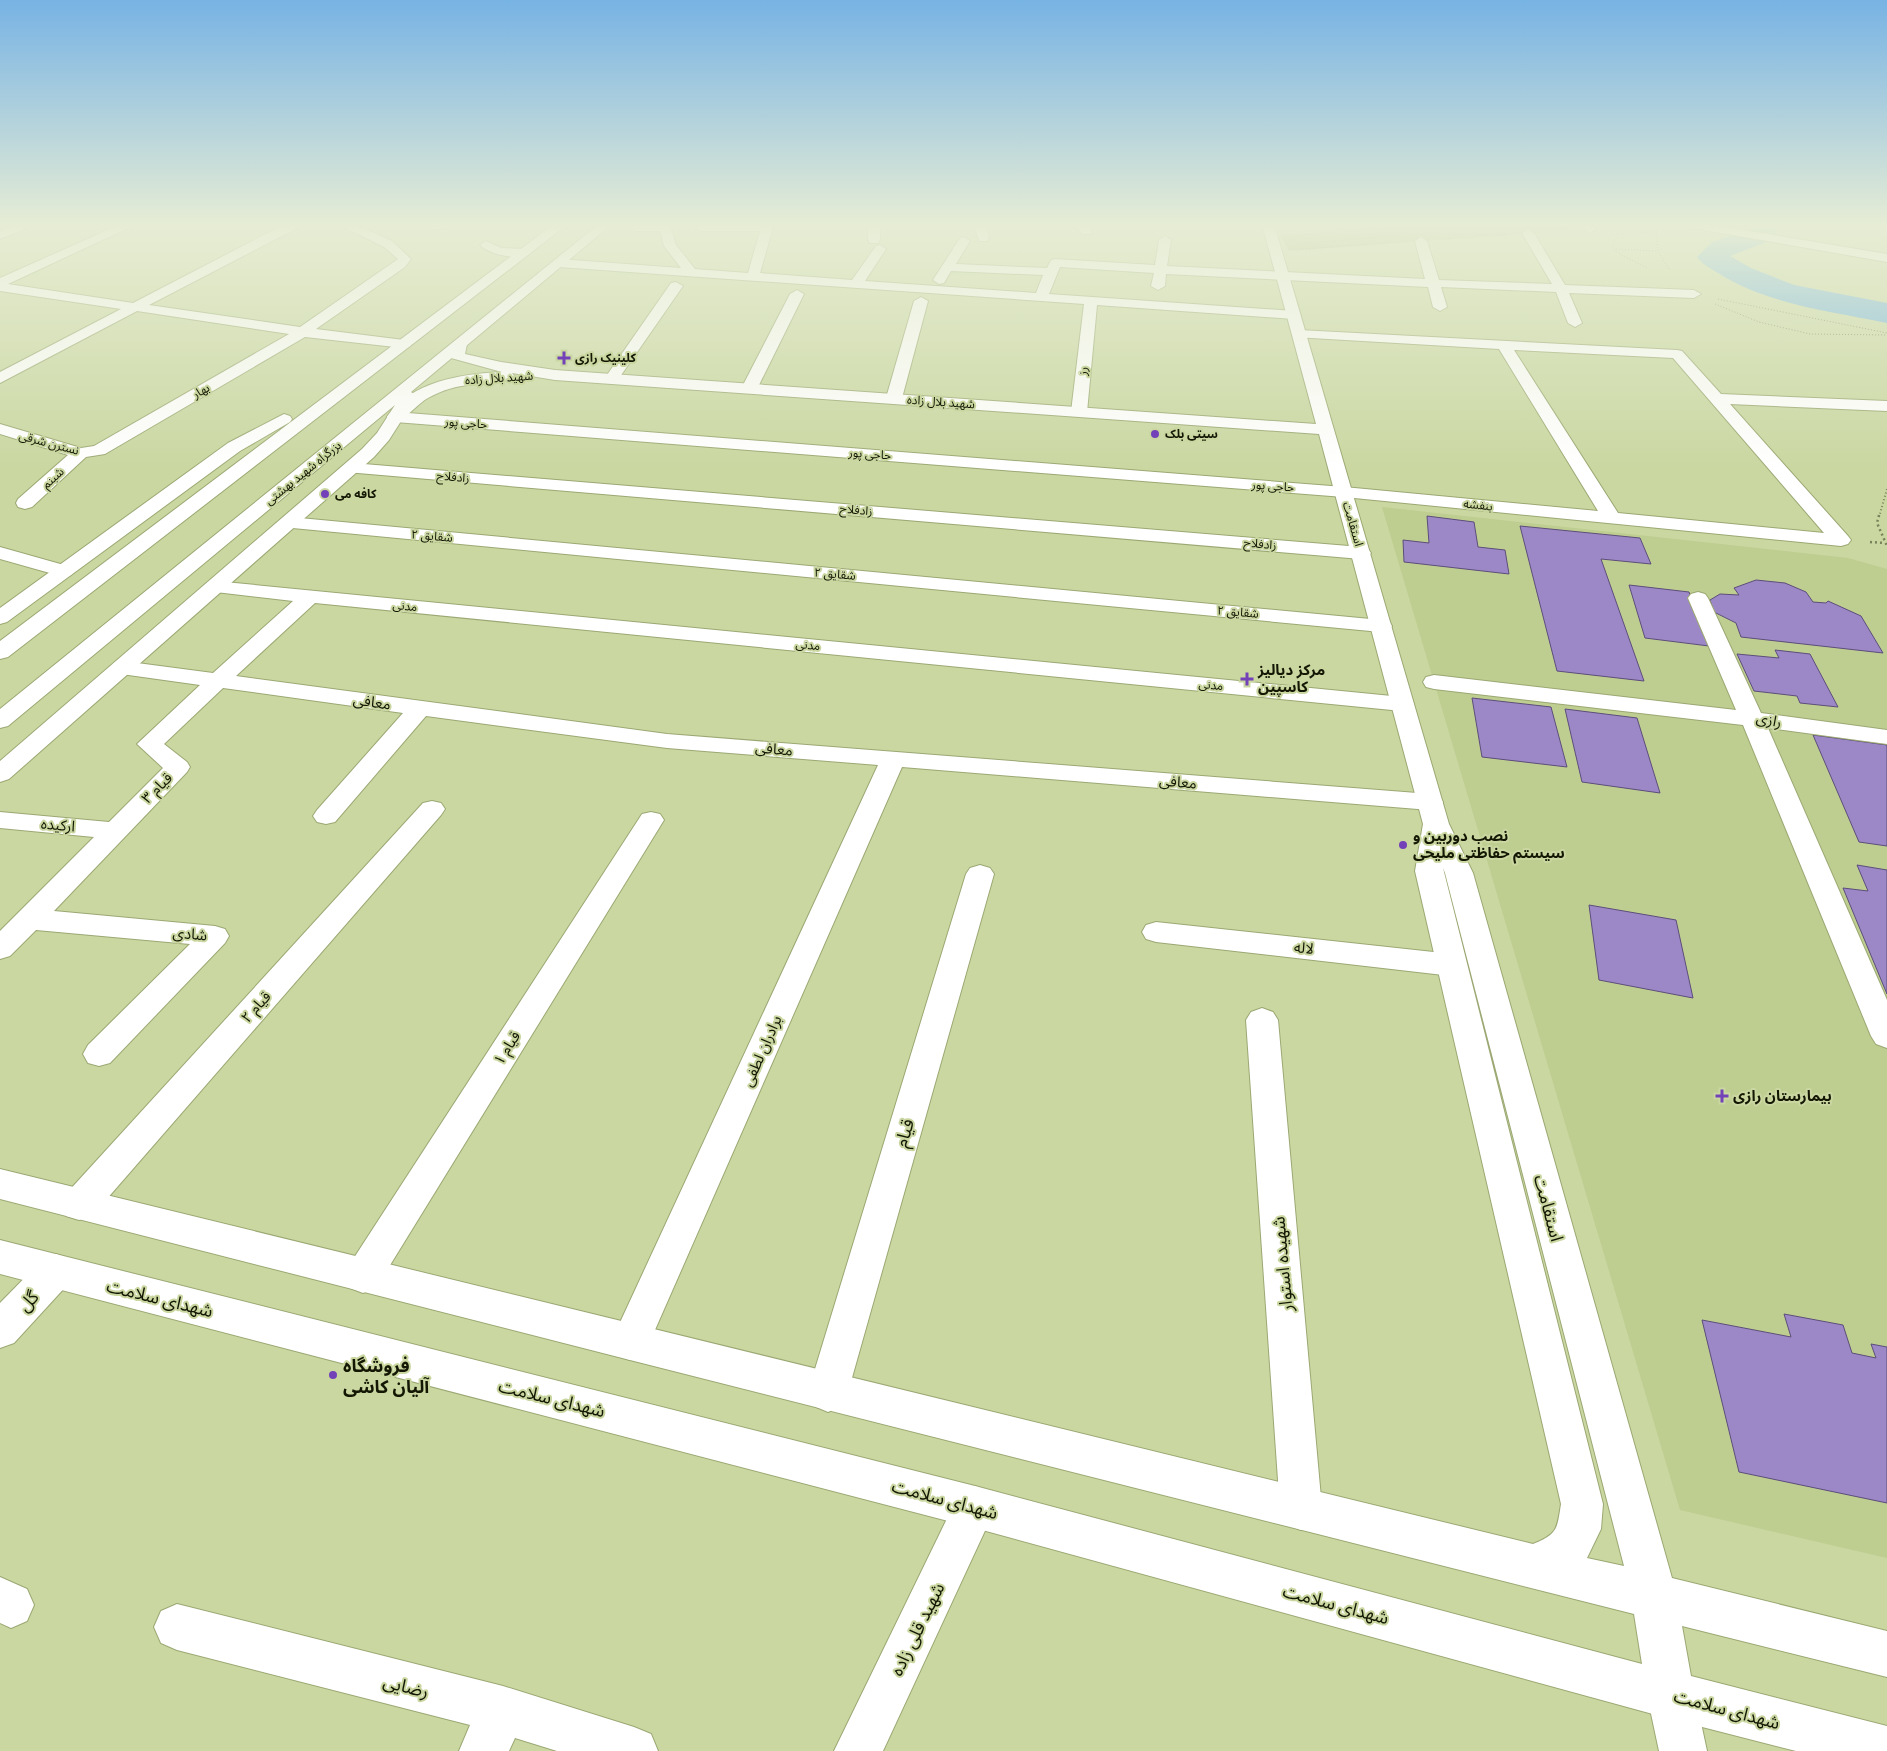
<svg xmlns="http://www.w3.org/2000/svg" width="1887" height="1751" font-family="'Roboto Condensed','Noto Sans Arabic',sans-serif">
	<rect width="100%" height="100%" fill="#cad7a1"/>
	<path fill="#becd90" d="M1382 507 1848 558 1887 569V1558L1680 1510Z"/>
	<path fill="#a6b476" d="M1435 224H1563L1575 230 1289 251 1280 235Z"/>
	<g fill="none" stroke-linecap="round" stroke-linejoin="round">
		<path fill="#6fb2df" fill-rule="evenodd" d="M1747 224H1775L1776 234 1772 240 1730 256 1751 268 1794 285 1887 303V323C1830 311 1769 305 1718 273 1710 268 1703 265 1697 257L1712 242 1748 230Z"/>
	</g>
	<path fill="#9d88c7" stroke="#5c4d7a" d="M1427 516 1474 522 1478 547 1505 550 1509 574 1404 562 1403 540 1429 543Z
		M1520 526 1640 538 1651 564 1601 559 1644 681 1557 671Z
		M1756 580 1785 583 1806 592 1813 602 1826 603 1828 601 1861 616 1883 653 1741 637 1736 623 1714 612 1710 600 1720 594 1739 595 1734 588Z
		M1629 585 1689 592 1709 646 1645 638Z
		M1775 650 1810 654 1838 707 1800 703 1797 696 1754 691 1737 654 1779 658Z
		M1472 698 1551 707 1567 767 1482 757Z
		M1565 709 1637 718 1660 793 1582 782Z
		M1813 735 1887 745V846L1859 842Z
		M1857 865 1887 870V994L1843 888 1868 891Z
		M1589 905 1676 920 1693 998 1599 980Z
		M1784 1314 1843 1325 1852 1353 1876 1358 1871 1344 1887 1347V1503L1739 1472 1702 1320 1791 1337Z"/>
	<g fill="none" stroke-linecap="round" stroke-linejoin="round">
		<defs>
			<path id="minor" d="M17 224H34L32 226 0 239V231Z
				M121 224H137L8 284 133 303 285 224H305L149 305 300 327 398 259 384 247 338 224H354L392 241 411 259 405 267 316 329 404 340 409 341 411 344 409 347 404 348 305 337 105 454 86 457 32 507 25 509 18 507 16 503 18 499 68 455 0 434V424L81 448 94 446 289 334 137 311 0 383V372L121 309 0 291V278Z
				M433 224H458L456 226 435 230 429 227Z
				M774 224 760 273 852 280 876 246 880 245 886 249 865 281 1036 293 1043 275 951 271 944 283 939 284 933 280 960 238 964 237 970 241 956 264 1047 268 1051 260 1055 259 1155 265 1159 240 1165 236 1171 240 1167 266 1425 279 1415 241 1421 237 1427 241 1439 280 1552 284 1522 233 1528 229 1534 233 1565 285 1694 290 1701 294 1694 298 1569 293 1582 323 1575 327 1568 323 1556 292 1441 287 1447 307 1440 311 1433 307 1428 287 1166 274 1165 286 1158 290 1151 286 1154 273 1060 267 1049 294 1294 311 1301 315 1294 319 1097 305 1087 412 1085 415H1073L1071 412 1084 304 559 267 553 263 559 259 681 268 664 246 660 231H635L629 228C636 222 664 222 671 228L676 245 695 269 748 273 760 231H701L695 228 701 225Z
				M868 224H880V240L878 243H870L868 240Z
				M974 224H986L989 238 987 241H979Z
				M1075 224H1087L1092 232 1090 234H1082Z
				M1575 224H1590L1596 229 1590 233Z
				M1681 224H1708L1887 254V262L1687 227Z
				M486 241 501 248 524 249 530 253C521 262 488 254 480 245Z
				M676 282 683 286 617 381H607L604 378 607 375 671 283Z
				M797 290 804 294 758 387 755 390H745L742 387 790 294Z
				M921 297 928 301 902 398 900 401H888L886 398 914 301Z
				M1299 330 1677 350 1682 351 1721 394 1887 401V411L1730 404 1848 536 1851 540 1848 544 1841 546 1344 497 395 422 389 420 387 417 389 414 395 412 1344 487 1598 511 1499 349 1294 337 1292 334 1294 331ZM1514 350 1673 358 1824 533 1618 513Z
				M352 463 1361 547 1368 549 1371 553 1368 557 1361 559 346 472 343 468 346 464Z
				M289 517 1381 620 1389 621 1392 626 1389 631 1381 632 282 527 280 523 282 519Z
				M0 547 71 567 74 571 71 575 64 577 0 559Z
				M214 581 1402 697 1410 699 1414 704 1410 709 1402 711 315 603 236 676 667 734 1430 794 1439 796 1443 802 1439 808 1430 810 902 767 644 1355 630 1360 616 1355 611 1342 878 765 667 748 426 716 335 822 326 824 317 822 313 816 317 810 403 713 223 688 164 744 187 762 190 767 187 772 54 911 215 926 225 929 229 936 225 943 110 1063 99 1066 88 1063 83 1054 88 1045 190 944 36 930 10 956 0 959V931L94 837 0 828V812L109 822 163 768 137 744 200 685 114 673 111 668 114 663 122 661 213 673 293 601 207 591 204 587 207 583Z
				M1698 592 1705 594 1708 598 1761 713 1887 730V744L1768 728 1887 1000V1048L1876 1044 1871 1036 1743 725 1434 689 1426 687 1423 682 1426 677 1434 675 1736 710 1688 598 1691 594Z
				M432 801 441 803 445 809 441 815 92 1216 79 1220 66 1216 61 1205 66 1194 423 803Z
				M651 812 660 814 664 820 376 1288 363 1293 350 1288 344 1276 350 1264 642 814Z
				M980 865 990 868 994 874 848 1392 842 1406 828 1412 814 1406 808 1392 966 874 970 868Z
				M1156 922 1452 954 1462 957 1467 965 1462 973 1452 976 1156 942 1146 939 1142 932 1146 925Z
				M1262 1008 1273 1012 1278 1020 1322 1509 1316 1524 1301 1530 1286 1524 1280 1509 1246 1020 1251 1012Z
				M56 1254 69 1259 75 1271 69 1283 14 1343 0 1348V1303L43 1259Z
				M975 1486 990 1492 996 1507 883 1751H834L960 1492Z
				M0 1577 27 1589 34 1605 27 1621 11 1628 0 1623Z
				M177 1604 503 1686 634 1727 651 1734 658 1751H557L515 1738 509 1751H459L470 1725 177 1650 161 1643 154 1627 161 1611Z
				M1671 1671 1688 1678 1695 1695 1707 1751H1659L1647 1695 1654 1678Z"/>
			<path id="major" d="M1262 224H1274L1449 824 1473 873 1672 1578 1887 1631V1677L1682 1626 1691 1676 1887 1726V1751H1796L1671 1719 975 1528 0 1274V1240L975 1486 1642 1664 1634 1614 630 1360 0 1199V1169L1533 1544C1558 1534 1557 1529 1561 1504L1415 871 1423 824 1319 434 555 380 512 373 514 376 511 379C480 387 460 380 428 398 415 405 404 424 389 420L387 417C412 381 461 374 502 372L451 358 449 355 455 341H465L467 344 465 354 501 362 555 370 1316 424ZM1443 868 1445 873 1624 1566 1587 1558 1601 1529 1603 1504Z"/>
			<path id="highway" d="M554 224H568L8 657 0 659V641Z
				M599 224H612L411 392 417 396 389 440 374 457 9 779 0 782V761L362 449 377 433 395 405 8 726 0 728V709Z
				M284 414 290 416 292 419 290 422 240 451 7 622 0 624V608L228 443Z"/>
		</defs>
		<use href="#minor" stroke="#9ba873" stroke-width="2"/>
		<use href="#major" stroke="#9ba873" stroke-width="2"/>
		<use href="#highway" stroke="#9ba873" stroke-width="2"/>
		<path stroke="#79825b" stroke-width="1" stroke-dasharray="1 2" stroke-linecap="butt" d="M1480 224 1503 234
			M1297 232 1405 225
			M1656 232 1658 252 1669 269
			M1611 234 1656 232V229L1648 224
			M1618 234 1612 247 1618 253 1647 268
			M1445 239 1506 235
			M1299 244C1333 242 1365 237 1399 236
			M1300 249 1399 242
			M1616 249 1657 251
			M1718 299 1887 333
			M1715 304 1759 322 1810 334 1887 335"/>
		<path stroke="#79825b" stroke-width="2" stroke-dasharray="1 2.5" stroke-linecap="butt" d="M1879 517 1887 489"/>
		<path stroke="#79825b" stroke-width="2.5" stroke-dasharray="2 3" stroke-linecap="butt" d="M1879 515 1877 523 1887 546
			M1870 542 1884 543"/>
		<use href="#minor" fill="#fff" fill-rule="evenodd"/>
		<use href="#major" fill="#fff" fill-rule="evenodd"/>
		<use href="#highway" fill="#fff" fill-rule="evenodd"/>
	</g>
	<linearGradient id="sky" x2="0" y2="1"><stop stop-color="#77b3e4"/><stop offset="0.48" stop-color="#e7edd5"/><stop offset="1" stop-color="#e7edd5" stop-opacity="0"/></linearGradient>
	<rect width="1887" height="469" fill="url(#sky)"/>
	<g fill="#7341b8" stroke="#cad7a1" stroke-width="2">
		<path d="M561.5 350.5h5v5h5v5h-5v5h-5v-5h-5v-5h5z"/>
		<circle cx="1155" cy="434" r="5"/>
		<circle cx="325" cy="494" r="5"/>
		<path d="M1244.5 671.5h5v5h5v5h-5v5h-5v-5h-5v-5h5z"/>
		<circle cx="1403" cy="845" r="5"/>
		<path d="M1719.5 1088.5h5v5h5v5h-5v5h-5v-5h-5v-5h5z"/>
		<circle cx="333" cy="1375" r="5"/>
	</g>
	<g text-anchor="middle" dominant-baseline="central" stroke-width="4" stroke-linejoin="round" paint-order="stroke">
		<g font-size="12" font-weight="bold" fill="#131703" stroke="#cad7a1" text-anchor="start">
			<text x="575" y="358">کلینیک رازی</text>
			<text x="1165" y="434">سیتی بلک</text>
			<text x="335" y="494">کافه می</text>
		</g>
		<g font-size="12" fill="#131703" stroke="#cad7a1">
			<text transform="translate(1083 371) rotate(-84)">رز</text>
			<text transform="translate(499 378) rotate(-4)">شهید بلال زاده</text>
			<text transform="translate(201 391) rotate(-30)">بهار</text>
			<text transform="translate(941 402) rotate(4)">شهید بلال زاده</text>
			<text transform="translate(466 423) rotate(4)">حاجی پور</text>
			<text transform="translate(49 443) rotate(15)">نسترن شرقی</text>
			<text transform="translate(870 454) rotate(4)">حاجی پور</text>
			<text transform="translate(303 473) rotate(-39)">بزرگراه شهید بهشتی</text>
			<text transform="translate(453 477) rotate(5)">زادفلاح</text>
			<text transform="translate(53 478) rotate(-42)">شبنم</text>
			<text transform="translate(1273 486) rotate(4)">حاجی پور</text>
			<text transform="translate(1478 505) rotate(6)">بنفشه</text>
			<text transform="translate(856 510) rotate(5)">زادفلاح</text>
			<text transform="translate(1353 524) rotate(74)">استقامت</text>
			<text transform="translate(432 536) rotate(5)">شقایق ۲</text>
			<text transform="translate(1260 544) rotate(5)">زادفلاح</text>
			<text transform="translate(835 574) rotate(5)">شقایق ۲</text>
			<text transform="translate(405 606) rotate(6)">مدنی</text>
			<text transform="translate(1238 612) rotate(5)">شقایق ۲</text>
			<text transform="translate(808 645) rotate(6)">مدنی</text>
			<text transform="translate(1211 685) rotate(6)">مدنی</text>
		</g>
		<g font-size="15" font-weight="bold" fill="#131703" stroke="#cad7a1" text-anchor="start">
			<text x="1258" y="670">مرکز دیالیز<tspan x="1258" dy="17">کاسپین</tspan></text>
			<text x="1413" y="836">نصب دوربین و<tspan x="1413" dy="17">سیستم حفاظتی ملیحی</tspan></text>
			<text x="1733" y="1096">بیمارستان رازی</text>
		</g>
		<g font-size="15" fill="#131703" stroke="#cad7a1">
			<text transform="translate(372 702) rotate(8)">معافی</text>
			<text transform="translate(1769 720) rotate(12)">رازی</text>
			<text transform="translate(774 749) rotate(5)">معافی</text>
			<text transform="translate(1178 782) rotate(5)">معافی</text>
			<text transform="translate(157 788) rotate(-45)">قیام ۳</text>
			<text transform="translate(58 825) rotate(5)">ارکیده</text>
			<text transform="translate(190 934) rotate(5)">شادی</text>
			<text transform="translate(1304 948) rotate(6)">لاله</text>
			<text transform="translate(256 1007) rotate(-48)">قیام ۲</text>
			<text transform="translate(507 1048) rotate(-58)">قیام ۱</text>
			<text transform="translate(762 1051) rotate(-66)">برادران لطفی</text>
		</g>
		<g font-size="18" fill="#131703" stroke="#cad7a1">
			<text transform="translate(904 1133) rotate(-74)">قیام</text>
			<text transform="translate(1549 1208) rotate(75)">استقامت</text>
			<text transform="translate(1282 1264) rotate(-95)">شهیده استوار</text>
			<text transform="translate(160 1298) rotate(14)">شهدای سلامت</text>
			<text transform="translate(28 1301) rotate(-47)">گل</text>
			<text transform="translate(552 1398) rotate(14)">شهدای سلامت</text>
			<text transform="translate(945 1499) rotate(15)">شهدای سلامت</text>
			<text transform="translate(1336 1604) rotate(15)">شهدای سلامت</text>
			<text transform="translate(917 1629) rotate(-64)">شهید قلی زاده</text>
			<text transform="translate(406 1686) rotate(14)">رضایی</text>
			<text transform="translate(1727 1709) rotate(15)">شهدای سلامت</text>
		</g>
		<g font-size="18" font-weight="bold" fill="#131703" stroke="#cad7a1" text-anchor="start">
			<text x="343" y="1365">فروشگاه<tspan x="343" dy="21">آلیان کاشی</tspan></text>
		</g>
	</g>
</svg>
